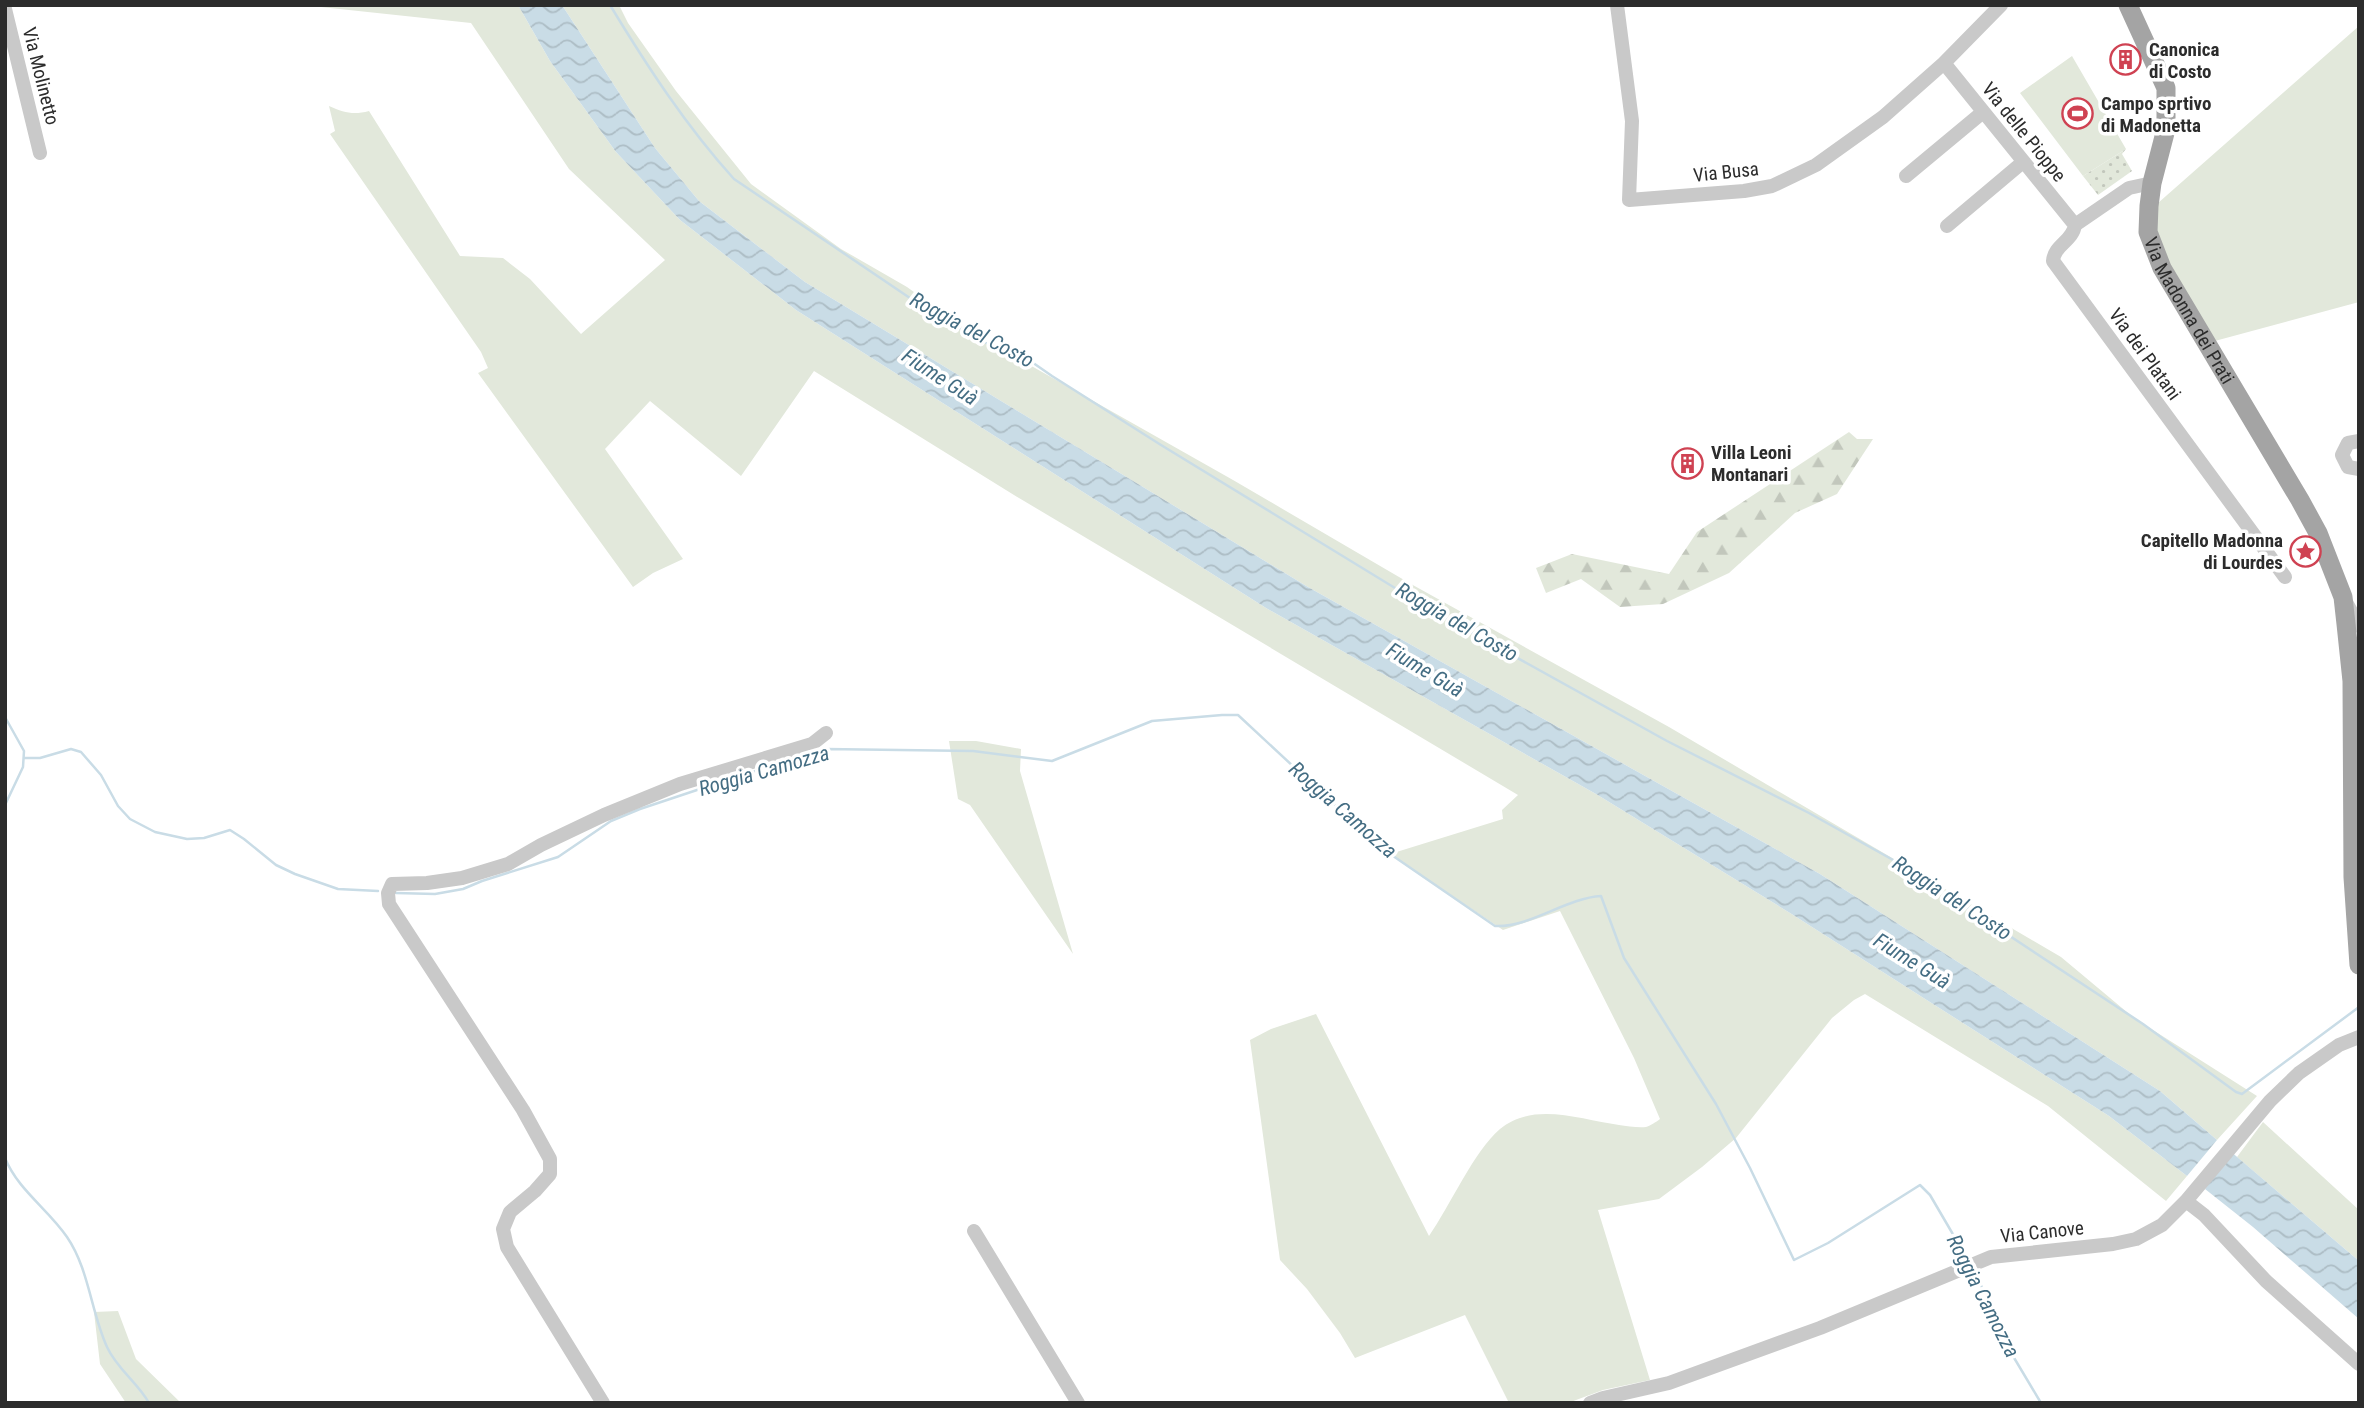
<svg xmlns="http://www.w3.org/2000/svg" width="2364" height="1408" font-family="'Roboto Condensed',sans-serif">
	<defs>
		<pattern id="forest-firs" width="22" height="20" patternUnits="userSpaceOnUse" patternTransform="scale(1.75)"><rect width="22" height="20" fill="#e2e8db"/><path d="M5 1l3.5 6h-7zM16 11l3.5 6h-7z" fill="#c2c7bc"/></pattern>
		<pattern id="park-dots" width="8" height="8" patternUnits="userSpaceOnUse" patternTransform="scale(1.75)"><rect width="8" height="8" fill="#e2e8db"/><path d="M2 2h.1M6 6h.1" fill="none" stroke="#c2c7bc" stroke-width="1.8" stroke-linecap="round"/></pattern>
		<pattern id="water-waves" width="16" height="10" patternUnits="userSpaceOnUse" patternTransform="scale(1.75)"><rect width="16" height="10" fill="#c9dce6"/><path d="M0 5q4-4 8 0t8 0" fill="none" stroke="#adbdc5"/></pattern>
	</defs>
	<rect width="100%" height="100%" fill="#fff"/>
	<path fill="#e2e8db" d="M302 5H518L550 61 616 152 680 220 796 310 1266 608 1596 794 1790 913 2109 1116 2187 1176 2166 1201 2048 1106 1865 994 1854 1000 1832 1018 1736 1138 1702 1167 1659 1199 1598 1210 1650 1380 1603 1390 1568 1403H1509L1465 1315 1355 1358 1340 1333 1307 1289 1280 1260 1250 1040 1271 1029 1316 1014 1429 1236C1450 1206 1474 1151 1500 1129 1534 1101 1581 1120 1619 1125 1627 1126 1638 1128 1646 1127 1650 1126 1656 1122 1660 1119L1634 1058 1560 911 1503 930 1390 854 1503 819 1502 810 1518 795 1019 498 814 371 741 476 650 401 605 449 683 559 653 573 633 587 478 373 488 368 481 352 330 134 335 131 329 106C344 113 354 115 369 111L460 256 503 258 530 279 581 334 665 260 569 169 471 23Z
		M562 5H619L628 23 676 91 751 184 841 249 907 287 982 341 1003 350 1233 480 1411 584 1669 727 2061 957 2134 1018 2257 1096 2217 1140 2160 1091 1820 874 1308 587 805 282 699 201 655 148Z
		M2359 26V302L2200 345 2141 218Z
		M2072 56 2126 149 2083 176 2020 93Z
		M949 741H976L1021 749 1020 771 1073 954 970 805 958 799Z
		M2263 1122 2359 1210V1261L2237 1157Z
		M118 1311 136 1359 181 1403H126L100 1364 94 1312Z"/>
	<path fill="url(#forest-firs)" d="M1849 432 1857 439H1873L1837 494 1795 513 1729 573 1663 604 1620 607 1581 579 1546 593 1536 568 1572 554 1669 574 1697 532Z"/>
	<path fill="url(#park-dots)" d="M2126 149 2122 154 2132 171 2098 195 2083 176Z"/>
	<path fill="url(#water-waves)" d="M518 5H562L655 148 699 201 805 282 1308 587 1820 874 2160 1091 2217 1140 2187 1176 2109 1116 1790 913 1596 794 1266 608 796 310 680 220 616 152 550 61Z
		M2229 1150 2359 1261V1319L2253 1227 2205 1189Z"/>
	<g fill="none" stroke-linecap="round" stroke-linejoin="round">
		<path stroke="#c9dce6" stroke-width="2.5" d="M610 5C647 66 686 126 734 179L938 317 988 344 1006 346 1016 351 1052 376 1161 445 1431 610 1667 741 1809 813 1902 865 2143 1024 2236 1092 2242 1094 2359 1007
			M5 717 24 751 23 767 5 805
			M24 758H40L71 749 81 752 101 775 118 806 130 819 155 832 187 839 204 838 230 830 244 839 276 865 295 874 338 889 378 891
			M396 893 435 894 463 889 482 881 558 857 611 821 640 809 751 772 808 759 810 753 826 749 973 751 1052 761 1152 721 1222 715H1238L1380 847 1495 926C1529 928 1566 898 1601 896L1624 958 1716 1104 1750 1168 1794 1260 1828 1243 1920 1185 1930 1195 1968 1260
			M5 1158C18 1190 48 1209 67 1237 89 1269 91 1312 107 1347 117 1369 138 1383 149 1403
			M1974 1269 2007 1346 2041 1403"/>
		<path stroke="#c9c9c9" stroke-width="14" d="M1617 5 1632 121 1629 200 1744 191 1772 186 1816 165 1883 117 1944 63 2001 5
			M5 9 40 153
			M1944 63 2075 225
			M1906 176 1983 112
			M2152 183 2129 188 2075 225C2073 241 2054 245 2053 261L2285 577
			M1947 226 2023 162
			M2359 441 2348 443 2342 455 2348 467 2359 469
			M2346 602 2359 626
			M2186 1201 2204 1215 2266 1281 2359 1364
			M974 1231 1078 1403
			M603 1403 507 1247 503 1229 510 1212 535 1191 550 1174V1159L523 1110 389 904 388 893 392 884 427 883 462 878 508 864 541 845 604 815 680 784 812 744 826 733
			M1590 1403 1603 1398 1669 1383 1820 1328 1991 1257 2113 1244 2136 1239 2162 1225 2186 1201 2270 1101 2299 1073 2339 1045 2359 1037"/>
		<path stroke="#a4a4a4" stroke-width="19" id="s1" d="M2128 5 2166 88V129L2152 183 2149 206 2148 232 2162 268 2300 500 2318 533 2343 597 2346 624 2352 681 2353 877 2359 965"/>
	</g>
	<defs>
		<symbol id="building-ring" viewBox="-11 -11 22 22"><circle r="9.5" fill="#fff" stroke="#cf4252" stroke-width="1.5"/><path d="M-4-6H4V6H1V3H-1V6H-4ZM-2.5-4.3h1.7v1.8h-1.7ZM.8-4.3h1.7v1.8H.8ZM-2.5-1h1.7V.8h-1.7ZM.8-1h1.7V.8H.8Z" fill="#cf4252"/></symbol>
		<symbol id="stadium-ring" viewBox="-11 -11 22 22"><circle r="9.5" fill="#fff" stroke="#cf4252" stroke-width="1.5"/><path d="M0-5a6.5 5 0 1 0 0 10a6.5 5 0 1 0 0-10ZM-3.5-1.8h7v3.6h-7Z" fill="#cf4252"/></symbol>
		<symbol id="sight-ring" viewBox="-11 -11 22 22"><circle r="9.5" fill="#fff" stroke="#cf4252" stroke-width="1.5"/><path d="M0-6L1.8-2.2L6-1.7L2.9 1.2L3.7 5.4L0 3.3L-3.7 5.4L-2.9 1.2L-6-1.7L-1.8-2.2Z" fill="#cf4252"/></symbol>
	</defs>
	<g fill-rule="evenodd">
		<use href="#building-ring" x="2108" y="42" width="35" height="35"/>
		<use href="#stadium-ring" x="2060" y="96" width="35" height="35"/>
		<use href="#building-ring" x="1670" y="446" width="35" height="35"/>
		<use href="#sight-ring" x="2288" y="534" width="35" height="35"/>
	</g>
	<g text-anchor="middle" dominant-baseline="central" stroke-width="7" stroke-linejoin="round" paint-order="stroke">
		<g font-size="19" font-weight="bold" fill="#2c2c2c" stroke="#fff" text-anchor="start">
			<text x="2149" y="49">Canonica<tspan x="2149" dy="22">di Costo</tspan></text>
			<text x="2101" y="103">Campo sprtivo<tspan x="2101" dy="22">di Madonetta</tspan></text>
			<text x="1711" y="452">Villa Leoni<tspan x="1711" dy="22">Montanari</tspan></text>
			<text x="2283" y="540" text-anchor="end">Capitello Madonna<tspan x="2283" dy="22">di Lourdes</tspan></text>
		</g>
		<g font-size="19" fill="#2c2c2c" stroke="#fff">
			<text transform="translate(41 76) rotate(76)">Via Molinetto</text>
			<text transform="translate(2024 132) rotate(51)">Via delle Pioppe</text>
			<text transform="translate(1726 172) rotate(-6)">Via Busa</text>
			<text stroke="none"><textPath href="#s1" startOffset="326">Via Madonna dei Prati</textPath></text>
			<text transform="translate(2145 354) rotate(54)">Via dei Platani</text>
			<text transform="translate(2042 1232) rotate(-6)">Via Canove</text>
		</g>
		<g font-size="21" font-style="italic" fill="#446d83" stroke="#fff">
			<text transform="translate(972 330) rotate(28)">Roggia del Costo</text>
			<text transform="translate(940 377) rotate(33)">Fiume Guà</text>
			<text transform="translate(1457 622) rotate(30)">Roggia del Costo</text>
			<text transform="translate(1425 670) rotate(31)">Fiume Guà</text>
			<text transform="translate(764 771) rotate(-16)">Roggia Camozza</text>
			<text transform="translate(1343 810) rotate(41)">Roggia Camozza</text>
			<text transform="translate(1952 898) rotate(33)">Roggia del Costo</text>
			<text transform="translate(1912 961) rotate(32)">Fiume Guà</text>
			<text transform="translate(1983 1296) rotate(63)">Roggia Camozza</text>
		</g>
	</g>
	<rect width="2364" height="1408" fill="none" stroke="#2c2c2c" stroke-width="14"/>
</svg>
